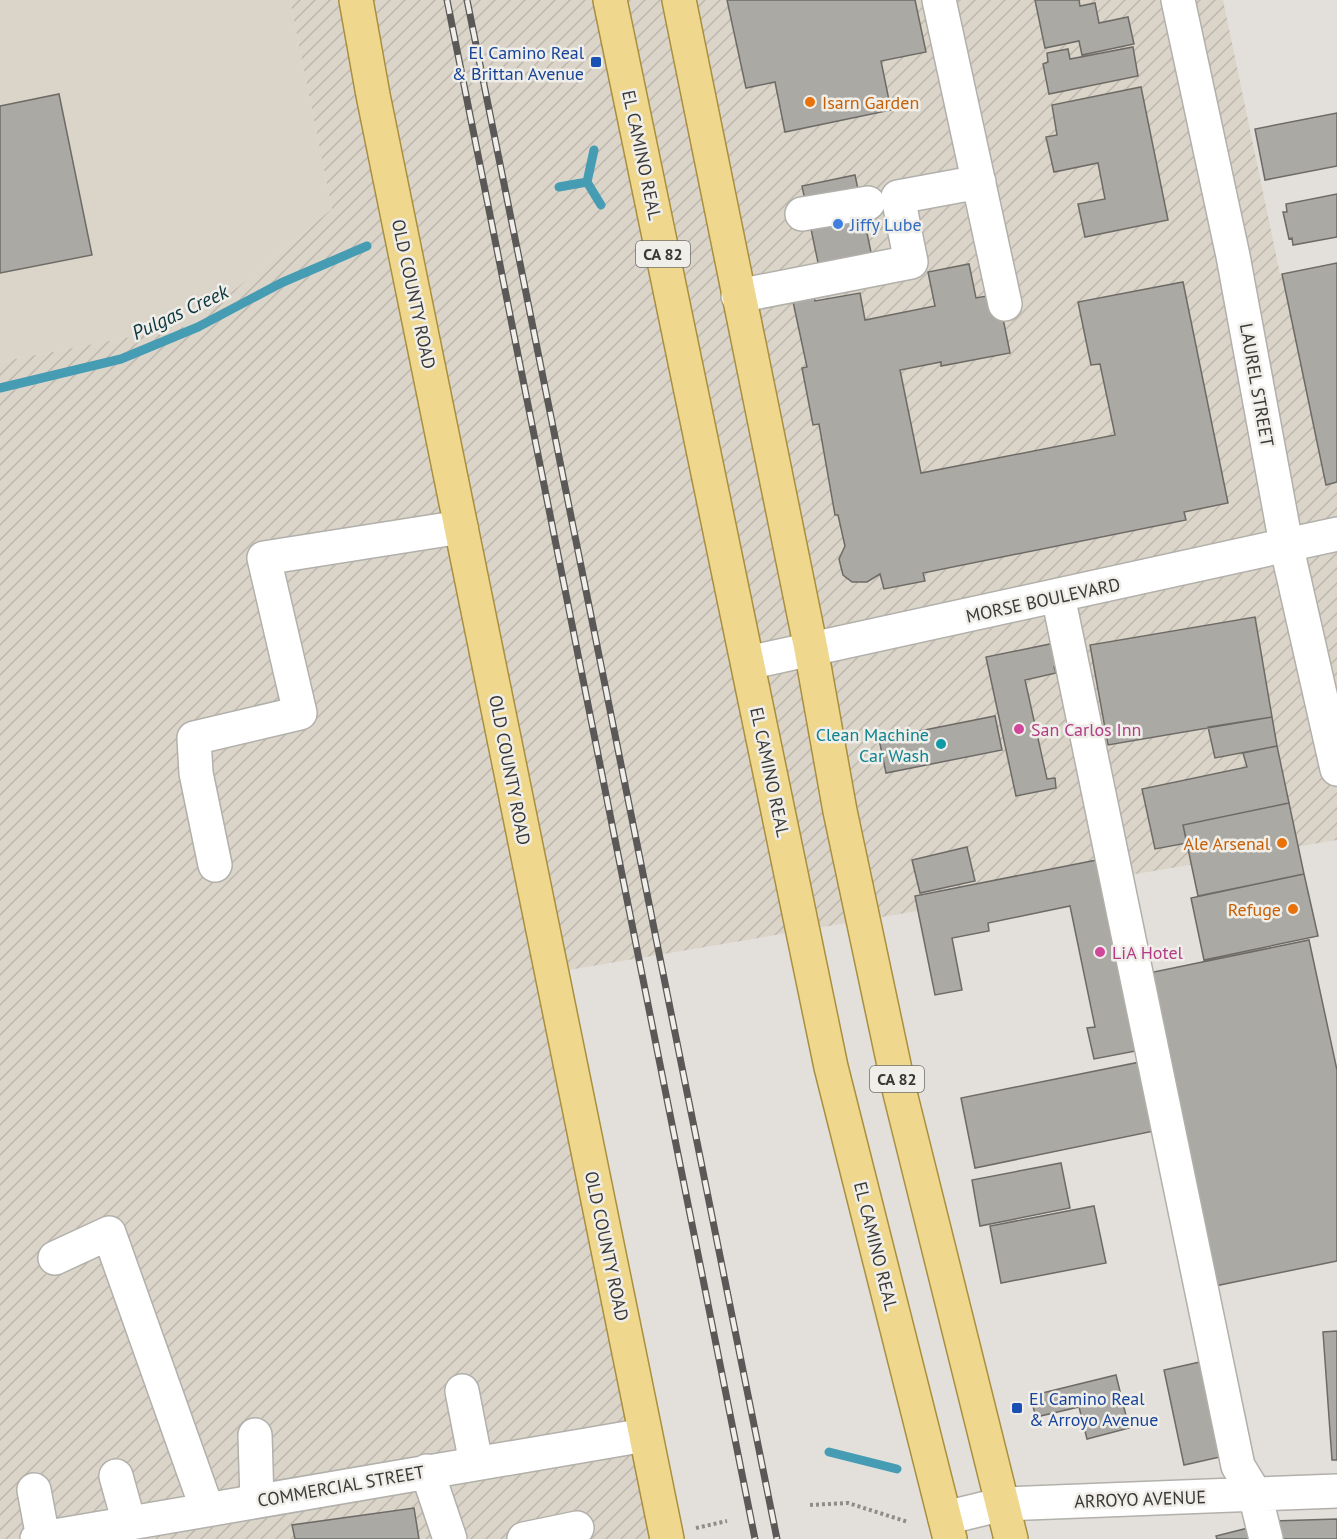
<svg xmlns="http://www.w3.org/2000/svg" width="1337" height="1539" font-family="'PT Sans',sans-serif">
	<defs>
		<pattern id="industrial-furrows" width="10" height="10" patternUnits="userSpaceOnUse" patternTransform="scale(1.5)"><rect width="10" height="10" fill="#dbd4c9"/><path d="M-1 1l2-2M0 10L10 0M9 11l2-2" fill="none" stroke="#bdb7ad"/></pattern>
	</defs>
	<rect width="100%" height="100%" fill="#e3e0db"/>
	<path fill="#dbd4c9" d="M0 0H290L332 209 192 325 0 362Z"/>
	<path fill="url(#industrial-furrows)" d="M290 0H1223L1280 274 1337 263V840L551 973 667 1539H0V362L192 325 332 209Z"/>
	<g fill="none" stroke-linecap="round" stroke-linejoin="round">
		<path stroke="#459cb3" stroke-width="9" d="M587 182 594 150
			M587 182 601 205
			M559 187 587 182
			M0 388 121 359 198 327 281 283 367 246
			M829 1452 897 1469"/>
	</g>
	<path fill="#aba9a4" stroke="#6e6b67" stroke-width="1.5" d="M727 0H915L926 52 881 61 891 110 785 132 775 82 746 88Z
		M1035 0H1079L1080 6 1095 3 1099 23 1128 17 1134 44 1082 55 1079 41 1045 48Z
		M1133 47 1138 76 1049 94 1043 64 1048 62 1047 53 1068 49 1070 59Z
		M1141 87 1168 220 1085 237 1078 204 1105 199 1098 163 1054 172 1046 137 1057 135 1052 105Z
		M59 94 92 255 0 273V106Z
		M1337 113V166L1265 180 1255 129Z
		M855 175 873 262 820 272 802 186Z
		M1337 194V237L1293 245 1292 238 1289 239 1283 212H1287L1286 204Z
		M1337 263V482L1326 485 1282 274Z
		M969 264 976 298 998 294 1010 353 941 366V362L900 370 921 473 1115 435 1100 364 1091 365 1078 302 1183 282 1228 503 1184 512 1186 520 923 573 925 581 884 589 880 574 867 582H852L843 575 839 559 845 546 838 515H835L819 424 813 425 802 368 807 367 792 297 813 293 815 301 860 293 865 320 935 306 928 272Z
		M1255 617 1272 717 1108 745 1090 645Z
		M1055 643 1060 665 1054 667 1056 673 1025 680 1047 779 1055 778 1056 788 1016 796 986 657Z
		M995 716 1002 750 886 773 879 739Z
		M1272 717 1277 746 1215 758 1208 727Z
		M1277 746 1289 803 1183 825 1187 843 1155 849 1142 789 1247 767 1243 753Z
		M1289 803 1304 874 1198 896 1183 825Z
		M967 847 975 881 920 893 912 860Z
		M1102 859 1141 1050 1094 1059 1087 1028 1095 1027 1070 906 988 923 989 931 952 938 962 990 935 995 915 896Z
		M1304 874 1318 936 1204 960 1191 898Z
		M1309 940 1337 1070V1261L1210 1287 1144 974Z
		M1140 1062 1154 1131 975 1168 961 1098Z
		M1061 1163 1070 1208 980 1226 972 1180Z
		M1094 1206 1106 1263 1001 1283 990 1226Z
		M1337 1331V1460H1332L1323 1332Z
		M1200 1362 1220 1457 1184 1465 1164 1370Z
		M1116 1375 1129 1428 1087 1439 1079 1407 1036 1417 1030 1396Z
		M414 1508 419 1539H295L292 1525Z
		M1337 1519V1539H1277L1273 1521Z
		M1248 1528 1250 1539H1217L1216 1536Z"/>
	<g fill="none" stroke-linecap="round" stroke-linejoin="round">
		<defs>
			<path id="minor" d="M939 0 1005 304
				M1178 0 1233 256 1286 544 1337 769
				M802 214 868 203
				M738 296 911 262 898 197 979 182
				M1058 596 1238 1466 1255 1494 1266 1539
				M748 663 1337 534
				M215 865 196 773 194 738 300 713 264 558 461 527
				M55 1258 109 1233 207 1509
				M462 1391 476 1463
				M255 1435 257 1501
				M427 1471 450 1539
				M116 1476 129 1523
				M34 1490 43 1538
				M945 1518 1003 1504 1337 1491
				M37 1539 645 1435
				M524 1539 577 1528"/>
			<path id="major" d="M356 0 373 95 667 1539
				M610 0 831 1067 950 1539
				M679 0 811 649 840 811 900 1093 1011 1539"/>
		</defs>
		<use href="#minor" stroke="#b2b0ab" stroke-width="36"/>
		<use href="#major" stroke="#a98f3e" stroke-width="36"/>
		<path stroke="#8f8d8a" stroke-width="4" stroke-dasharray="3 3" stroke-linecap="butt" d="M810 1505 848 1503 908 1522
			M696 1528 727 1521"/>
		<use href="#minor" stroke="#fff" stroke-width="33"/>
		<use href="#major" stroke="#efd88e" stroke-width="33"/>
		<defs>
			<path id="rail" d="M447 0 755 1539
				M467 0 777 1539"/>
		</defs>
		<use href="#rail" stroke="#5b5957" stroke-width="7"/>
		<use href="#rail" stroke="#f0eee9" stroke-width="4.5" stroke-dasharray="14" stroke-linecap="butt"/>
	</g>
	<g fill="#1a4fb4" stroke="#f0eee9" stroke-width="2">
		<rect x="590" y="56" width="12" height="12" rx="3"/>
		<rect x="1011" y="1402" width="12" height="12" rx="3"/>
	</g>
	<g fill="#e8710a" stroke="#f0eee9" stroke-width="2">
		<circle cx="810" cy="102" r="6"/>
		<circle cx="1282" cy="843" r="6"/>
		<circle cx="1293" cy="909" r="6"/>
	</g>
	<circle fill="#3f7fe0" stroke="#f0eee9" stroke-width="2" cx="838" cy="224" r="6"/>
	<g fill="#d1479c" stroke="#f0eee9" stroke-width="2">
		<circle cx="1019" cy="729" r="6"/>
		<circle cx="1100" cy="952" r="6"/>
	</g>
	<circle fill="#0f9aa8" stroke="#f0eee9" stroke-width="2" cx="941" cy="744" r="6"/>
	<g text-anchor="middle" dominant-baseline="central" stroke-width="5" stroke-linejoin="round" paint-order="stroke">
		<g fill="#f0eee9" stroke="#716f6c" stroke-width="1.5">
			<rect x="636" y="241" width="54" height="26" rx="4.5"/>
			<rect x="870" y="1066" width="54" height="26" rx="4.5"/>
		</g>
		<g font-size="16" font-weight="bold" fill="#3a3937">
			<text x="663" y="254">CA 82</text>
			<text x="897" y="1079">CA 82</text>
		</g>
		<g font-size="18" fill="#164399" stroke="#f0eee9" text-anchor="end">
			<text x="584" y="52">El Camino Real<tspan x="584" dy="21">&amp; Brittan Avenue</tspan></text>
			<text x="1029" y="1398" text-anchor="start">El Camino Real<tspan x="1029" dy="21">&amp; Arroyo Avenue</tspan></text>
		</g>
		<g font-size="18" fill="#c56008" stroke="#f0eee9" text-anchor="end">
			<text x="822" y="102" text-anchor="start">Isarn Garden</text>
			<text x="1270" y="843">Ale Arsenal</text>
			<text x="1281" y="909">Refuge</text>
		</g>
		<g font-size="18" fill="#3a3937" stroke="#f0eee9">
			<text transform="translate(642 155) rotate(78)">EL CAMINO REAL</text>
			<text transform="translate(414 294) rotate(78)">OLD COUNTY ROAD</text>
			<text transform="translate(1257 385) rotate(80)">LAUREL STREET</text>
			<text transform="translate(1043 600) rotate(-12)">MORSE BOULEVARD</text>
			<text transform="translate(510 770) rotate(79)">OLD COUNTY ROAD</text>
			<text transform="translate(770 772) rotate(78)">EL CAMINO REAL</text>
			<text transform="translate(607 1246) rotate(78)">OLD COUNTY ROAD</text>
			<text transform="translate(876 1246) rotate(76)">EL CAMINO REAL</text>
			<text transform="translate(341 1486) rotate(-10)">COMMERCIAL STREET</text>
			<text transform="translate(1140 1499) rotate(-2)">ARROYO AVENUE</text>
		</g>
		<g font-size="18" fill="#366cbe" stroke="#f0eee9" text-anchor="start">
			<text x="850" y="224">Jiffy Lube</text>
		</g>
		<g font-size="18" fill="#b23c85" stroke="#f0eee9" text-anchor="start">
			<text x="1031" y="729">San Carlos Inn</text>
			<text x="1112" y="952">LiA Hotel</text>
		</g>
		<g font-size="18" fill="#0d838f" stroke="#f0eee9" text-anchor="end">
			<text x="929" y="734">Clean Machine<tspan x="929" dy="21">Car Wash</tspan></text>
		</g>
		<g font-size="20" font-style="italic" fill="#0c353f" stroke="#f0eee9">
			<text transform="translate(180 312) rotate(-25)">Pulgas Creek</text>
		</g>
	</g>
</svg>
